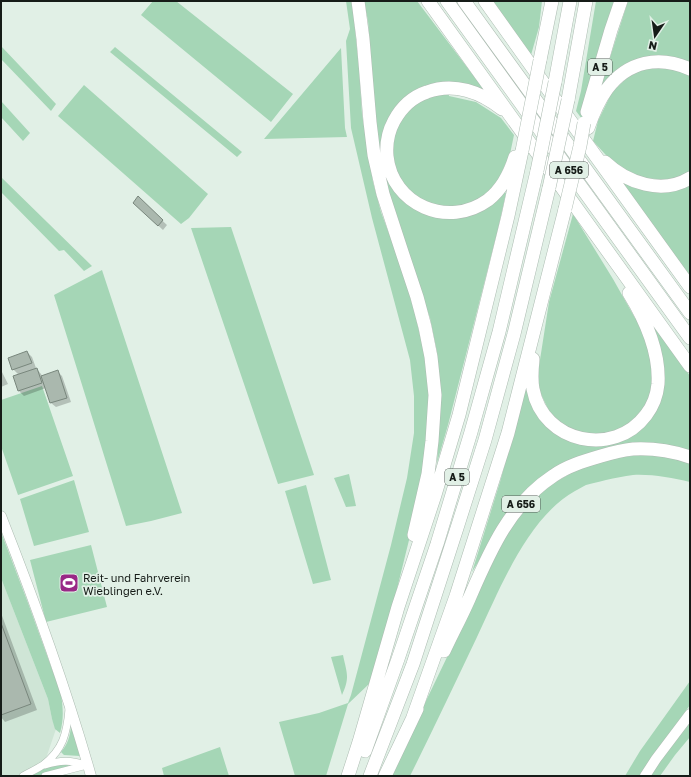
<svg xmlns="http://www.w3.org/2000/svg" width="691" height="777" font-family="'Golos Text',sans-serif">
	<rect width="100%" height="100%" fill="#e1f0e6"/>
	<path fill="#cfe5d6" d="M1 578 48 699 52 719 56 729 40 776H1Z"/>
	<path fill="#a5d6b6" d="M153 1H176L293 94 271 122 141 15Z
		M346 1H352L359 68 362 114 373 182 381 212 401 266 415 314 425 357 429 398 428 442 411 532 394 601 370 683 348 704 326 776H295L279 722 319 713 348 703 351 695 391 545 407 478 414 433V396L410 360 372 218 351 128 346 41 350 29Z
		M364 1H417L488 95 447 83 449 96 476 102 501 118 514 135 510 154 500 176 503 191 506 193 498 229 448 425 437 463 441 392 437 352 430 318 406 250 384 175 378 142 368 21Z
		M492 1H542L539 27 531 55Z
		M596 1H617L582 119 576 111 581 91Z
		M628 1H690V277L619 179 672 180 641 178 616 166 593 141 598 121 612 92 629 76 601 86Z
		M1 46 56 104 51 111 1 59Z
		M115 47 242 152 237 157 110 52Z
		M341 48 345 128 347 137 264 139Z
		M84 85 208 194 189 218 181 224 58 116Z
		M1 101 30 133 23 141 1 117Z
		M2 178 92 266 84 271 64 250 59 251 1 192V179Z
		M573 214 613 279 635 318 647 315 690 376V452L661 445 554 470 487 548 472 572 500 482 527 383 549 411 540 392 537 379 549 302Z
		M231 227 314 475 278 484 191 228Z
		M102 270 182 513 151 521 126 526 54 295Z
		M42 386 73 476 18 495 1 446V400Z
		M644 455 668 457 690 463V482C672 478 652 474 633 475 624 476 615 478 606 480 600 482 592 483 586 485 582 487 579 489 575 491 527 518 500 589 477 637 455 683 433 730 410 776H392L424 705 461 628 484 575 514 523 535 498 554 483 573 472 595 463 621 457Z
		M349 474 356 506 346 507 334 478Z
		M74 480 89 532 34 546 20 499Z
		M306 485 331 580 313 584 285 491Z
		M1 532 28 603 61 694C63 708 64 719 60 733L55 729 52 719 48 699 1 578Z
		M91 545 107 607 46 622 30 560Z
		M343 655C347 674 350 677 342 695L331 657Z
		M690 681V705L639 776H625L640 751Z
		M690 721V737L675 755 660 776H649Z
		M71 726 80 756 64 755 61 752C68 744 70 736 71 726Z
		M220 747 229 776H164L162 768Z
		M68 763 69 767 37 776H26L49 766Z"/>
	<path fill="#0003" d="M138 198 167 225 163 230 134 203Z
		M27 352 32 357 36 368 41 374 42 376 57 371 62 376 71 402 56 407 51 403 46 388 24 396 19 391 14 377 19 375 13 369Z
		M1 370 8 384 1 387Z
		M1 613 37 710 5 722 1 717Z"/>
	<path fill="#aab8ae" stroke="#79877d" d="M138 196 163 220 158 226 133 203Z
		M27 351 32 363 12 370 8 358Z
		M37 368 42 383 18 391 13 376Z
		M58 370 67 398 50 403 41 376Z
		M1 623 31 704 1 715Z"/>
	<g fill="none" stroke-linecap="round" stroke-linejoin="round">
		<defs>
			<path id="minor" d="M45 765C63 759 71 761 88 765
				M23 776C30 772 37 769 43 765 63 750 67 733 69 709
				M45 776 87 765"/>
			<path id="secondary" d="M1 516C35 602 66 688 91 776
				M645 776 656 759 690 714"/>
			<path id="motorway" d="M358 1 363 39 370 122 374 155 383 194 402 252 417 297 425 327 431 357 435 395 432 441 428 474 414 535
				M428 1 690 366
				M447 1 690 338
				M464 1 690 313
				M485 1 587 144 690 287
				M540 60 552 1
				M555 82 570 1
				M568 100 586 1
				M502 109C481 92 454 82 427 92 412 97 401 108 394 121 388 132 386 144 387 156 392 205 448 229 488 200 501 190 510 173 515 157
				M587 112 611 30 621 1
				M588 128C593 114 599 100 607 89 628 61 659 55 690 69
				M605 162C627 183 662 195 690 178
				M533 359C532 369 531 379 533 389 543 443 614 458 646 415 653 406 657 395 658 384 660 352 645 319 629 293
				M444 651C452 634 461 617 469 599 489 553 509 505 553 476 567 466 584 461 601 456 611 453 622 450 633 449 652 448 672 451 690 457
				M413 717 456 596 508 433 565 209
				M365 751 398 659 437 544 471 432 499 332 537 171
				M348 776 359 742 398 607 435 495 459 415 508 216 522 151
				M370 776 413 664 457 528 485 440 514 334 549 188
				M385 776 417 709"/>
		</defs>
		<use href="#minor" stroke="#adbcb2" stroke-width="8"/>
		<use href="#secondary" stroke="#adbcb2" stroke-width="11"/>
		<use href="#motorway" stroke="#adbcb2" stroke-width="14"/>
		<use href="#minor" stroke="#fff" stroke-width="7"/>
		<use href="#secondary" stroke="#fff" stroke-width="10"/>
		<use href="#motorway" stroke="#fff" stroke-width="13"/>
		<defs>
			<path id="motorway-bridge" d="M522 151 540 60
				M537 171 555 82
				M549 188 568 100
				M565 209 580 146 584 123"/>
		</defs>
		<use href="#motorway-bridge" stroke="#adbcb2" stroke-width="14" stroke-linecap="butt"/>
		<use href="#motorway-bridge" stroke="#fff" stroke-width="13"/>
	</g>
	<defs>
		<symbol id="stadium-square" viewBox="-11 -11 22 22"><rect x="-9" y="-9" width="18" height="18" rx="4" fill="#992886" stroke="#e1f0e6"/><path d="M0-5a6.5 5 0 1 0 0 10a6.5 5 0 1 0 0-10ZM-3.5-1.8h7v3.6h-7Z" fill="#fff"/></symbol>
	</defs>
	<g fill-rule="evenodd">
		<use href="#stadium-square" x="58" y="572" width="22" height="22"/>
	</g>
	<g text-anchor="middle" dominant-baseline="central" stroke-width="3.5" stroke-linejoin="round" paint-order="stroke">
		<g fill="#e1f0e6" stroke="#535c56" stroke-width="1">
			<rect x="588" y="59" width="24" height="16" rx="3"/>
			<rect x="550" y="162" width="38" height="16" rx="3"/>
			<rect x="445" y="469" width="24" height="16" rx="3"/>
			<rect x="502" y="496" width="38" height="16" rx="3"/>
		</g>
		<g font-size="10" font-weight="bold" fill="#161c18">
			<text x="600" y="67">A 5</text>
			<text x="569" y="170">A 656</text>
			<text x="457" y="477">A 5</text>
			<text x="521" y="504">A 656</text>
		</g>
		<g font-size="11" fill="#161c18" stroke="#e1f0e6" text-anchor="start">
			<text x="83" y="577">Reit- und Fahrverein<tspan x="83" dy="13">Wieblingen e.V.</tspan></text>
		</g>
	</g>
	<rect width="691" height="777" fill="none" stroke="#161c18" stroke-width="4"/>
	<g transform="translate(655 36) rotate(193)" stroke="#e1f0e6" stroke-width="3" paint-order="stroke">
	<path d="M0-3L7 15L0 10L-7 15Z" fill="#161c18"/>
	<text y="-6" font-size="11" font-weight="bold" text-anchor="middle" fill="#161c18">N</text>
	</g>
</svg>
